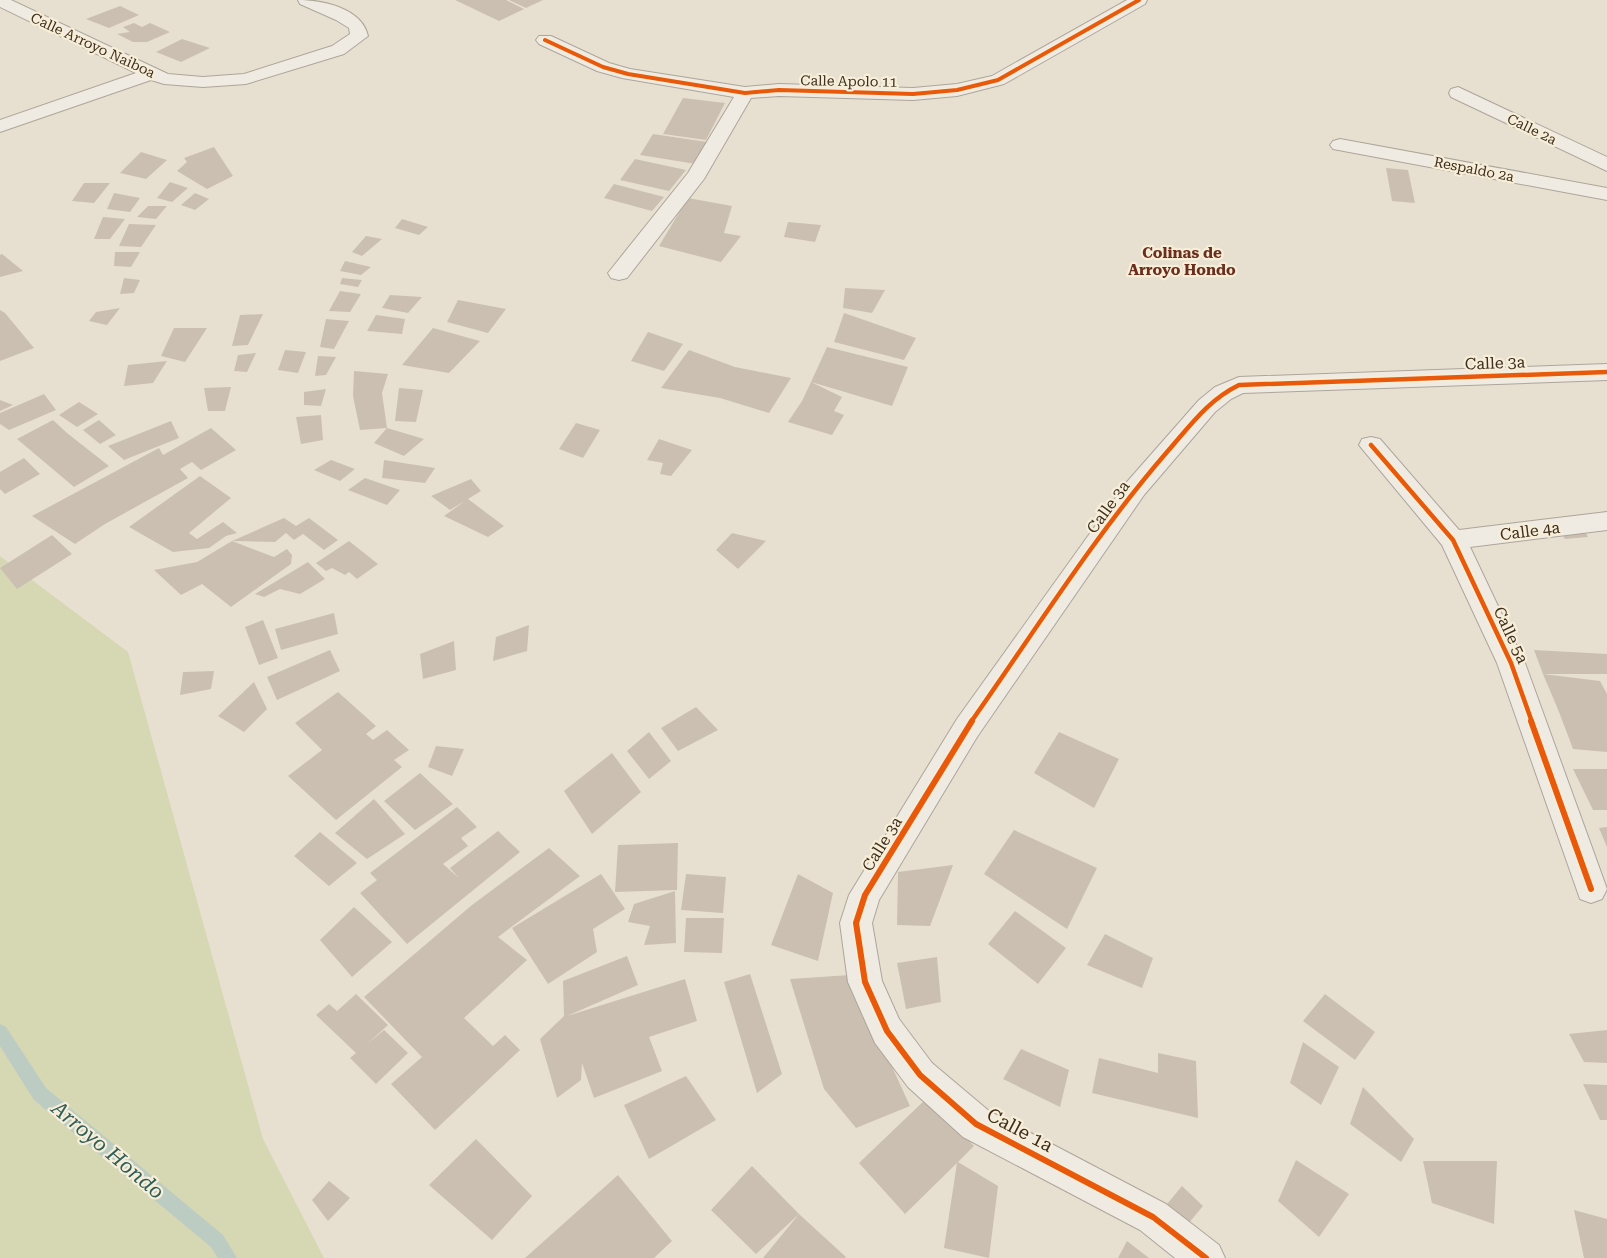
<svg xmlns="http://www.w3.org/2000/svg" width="1607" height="1258" font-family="'Roboto Serif',serif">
	<rect width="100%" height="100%" fill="#e7e0d1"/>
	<path fill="#d6d7b3" d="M0 556 128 652 263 1139 324 1258H0Z"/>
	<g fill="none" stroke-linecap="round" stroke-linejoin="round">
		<path fill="#bcccc2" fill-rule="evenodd" d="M0 1024 6 1027 46 1088 223 1235 237 1258H218L211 1247 34 1100 0 1046Z"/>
	</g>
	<path fill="#cbbfb2" d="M455 0H506L524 9 499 21Z
		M509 0H543L526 8Z
		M120 6 139 15 109 28 86 19Z
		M134 23 142 27 150 23 170 32 147 42H133L117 34 130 32 123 27Z
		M182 39 210 48 181 62 156 52Z
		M683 98 725 103 706 140 663 134Z
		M653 134 707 142 696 164 640 155Z
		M214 147 233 176 207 189 177 171 187 162 184 158Z
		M141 152 167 160 146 179 120 173Z
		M635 159 686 170 669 191 620 180Z
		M1386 168 1408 170 1415 203 1392 201Z
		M170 182 188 188 172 202 157 198Z
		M84 183H110L94 203 72 201Z
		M614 184 664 197 652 211 604 198Z
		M114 193 140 198 130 212 107 209Z
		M195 193 209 199 195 210 181 205Z
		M688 198 732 206 724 233 741 236 721 262 659 246Z
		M148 206H167L156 219 137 217Z
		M103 217 125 219 110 239H94Z
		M402 219 428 227 419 235 395 228Z
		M788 222 821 225 815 242 784 237Z
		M129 224 156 225 141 247 119 246Z
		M366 236 382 239 362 256 352 252Z
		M115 252H140L131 267 114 266Z
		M2 254 23 271 0 277V255Z
		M345 261 371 267 361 275 340 271Z
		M124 278 140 280 134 293 120 294Z
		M342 278 362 280 358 287 340 284Z
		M845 288 885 290 872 313 843 308Z
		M340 291 361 294 350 312 329 311Z
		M390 295 422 297 408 313 382 308Z
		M458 300 506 309 488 333 447 322Z
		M120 308 107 325 89 321 96 312Z
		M0 310 5 313 34 348 0 361Z
		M844 313 916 338 904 360 834 342Z
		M263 314 248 345 232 346 240 315Z
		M376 315 405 319 402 334 367 331Z
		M326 319 349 321 334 349 320 347Z
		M174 328H207L185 362 161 356Z
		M433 328 480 341 449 373 402 365Z
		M648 332 683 344 664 371 631 361Z
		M827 347 908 367 892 406 811 382Z
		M285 350 306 352 298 373 278 370Z
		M689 350 735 367 791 378 769 413 720 398 661 388Z
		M256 353 247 372 234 371 238 355Z
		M318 356 336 357 326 375 315 376Z
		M167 361 153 383 124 386 128 365Z
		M354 371 388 374 382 393 387 428 360 430 353 396Z
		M811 382 842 397 834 411 844 415 832 435 788 422 802 401Z
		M231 387 225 411H208L204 388Z
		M399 388 423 390 416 422 395 421Z
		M326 389 321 406 304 405V392Z
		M44 394 56 410 9 430 0 424V413Z
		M0 400 13 405 0 411Z
		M79 402 98 414 77 427 59 415Z
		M321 415 323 440 301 444 296 417Z
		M53 420 67 433 109 466 74 487 17 439Z
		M99 420 116 435 100 444 83 430Z
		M171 421 179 438 124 460 108 446Z
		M576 423 600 430 583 458 559 449Z
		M211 428 236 450 201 470 192 462 180 469 188 478 105 524 75 544 32 516 159 448 163 455Z
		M387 428 424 439 404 456 374 443Z
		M659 439 692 450 671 476 660 474 663 463 647 460Z
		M24 458 40 474 5 494 0 489V472Z
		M331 460 355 469 340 481 314 470Z
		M384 460 435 468 425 483 382 478Z
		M200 476 231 498 189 533 197 539 223 522 237 533 226 536 209 548 173 552 129 527Z
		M365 478 400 490 387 505 348 490Z
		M471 479 481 491 468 499 504 526 488 537 444 516 465 501 450 510 431 496Z
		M284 518 296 526 309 518 338 540 324 550 303 534 294 540 286 533 275 542 232 541Z
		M1583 527 1588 537 1565 539 1559 530Z
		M732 533 766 541 738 569 716 550Z
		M52 535 72 554 17 589 0 568Z
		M232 541 274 557 287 549 292 555 291 564 231 607 202 584 181 595 154 570 197 562Z
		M349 541 378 564 357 579 349 572 345 575 332 568 326 571 316 563Z
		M308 562 325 579 300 594 280 589 264 597 255 594Z
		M334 613 338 634 281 650 275 629Z
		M263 620 278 658 259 665 245 627Z
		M529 625 527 651 493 661 496 637Z
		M454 641 456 670 423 679 420 654Z
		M330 650 340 671 277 700 267 677Z
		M1534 650 1607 654V674H1543L1600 681 1607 694V752L1573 749 1559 712 1543 674Z
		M214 671 211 689 180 695 183 672Z
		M254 682 267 709 244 732 218 716Z
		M338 692 376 726 366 734 373 740 387 730 409 750 394 760 402 767 336 820 288 776 322 750 295 723Z
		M696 707 718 730 678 751 661 728Z
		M649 732 671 761 649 779 627 751Z
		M1059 732 1119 759 1094 808 1034 773Z
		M436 746 464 749 452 776 428 767Z
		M612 753 641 792 592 834 564 791Z
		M1573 769H1607V810H1593Z
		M420 773 453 804 415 830 384 801Z
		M374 799 405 834 367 859 335 833Z
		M457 807 477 827 461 838 468 846 443 864 459 878 450 868 498 831 520 852 407 944 360 893 377 880 370 873Z
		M1607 827V847L1599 828Z
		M1014 830 1097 868 1067 929 984 874Z
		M320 832 357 863 329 886 294 856Z
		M678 843 677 890 615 892 618 845Z
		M549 848 580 876 498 937 527 960 464 1018 493 1046 505 1035 520 1050 435 1130 391 1084 422 1057 364 997 472 905Z
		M953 865 930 926 897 925 898 872Z
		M601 874 625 909 593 929 597 952 548 984 512 928Z
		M686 874 726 877 723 913 681 910Z
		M798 874 833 893 818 961 771 945Z
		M675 891 676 943 644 945 650 926 628 922 634 904Z
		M354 907 392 942 352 977 320 940Z
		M1015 911 1066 948 1038 984 988 944Z
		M686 918H724L722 953 684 952Z
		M1105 934 1153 958 1142 988 1087 965Z
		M627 956 638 985 567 1016 685 979 697 1021 649 1037 662 1071 594 1098 582 1063 581 1080 557 1098 540 1039 564 1016 563 981Z
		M937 957 941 1002 906 1009 897 963Z
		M750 974 782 1074 757 1093 724 982Z
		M850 975 910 1106 856 1128 824 1089 790 979Z
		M356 994 388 1025 367 1044 384 1030 408 1053 376 1084 350 1058 356 1053 316 1015 329 1004 337 1011Z
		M1325 994 1375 1032 1355 1060 1303 1021Z
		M1607 1030V1063L1584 1062 1569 1034Z
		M1303 1042 1339 1067 1321 1105 1290 1083Z
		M1021 1049 1069 1070 1060 1107 1003 1079Z
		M1158 1053 1196 1061 1198 1118 1092 1093 1099 1058 1158 1073Z
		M686 1076 716 1120 649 1159 624 1105Z
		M1583 1084 1607 1085V1120H1600Z
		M1363 1087 1414 1139 1401 1162 1350 1124Z
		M928 1097 974 1146 958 1162 998 1186 989 1258 944 1248 957 1163 905 1214 859 1163Z
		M476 1139 532 1196 492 1240 429 1185Z
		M1296 1160 1349 1194 1319 1237 1278 1201Z
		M1423 1161H1497L1494 1224 1432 1203Z
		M752 1166 799 1214 846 1257 845 1258H763L799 1214 756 1254 711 1210Z
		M618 1175 672 1241 654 1258H525Z
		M329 1181 350 1198 328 1221 312 1200Z
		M1182 1186 1203 1206 1183 1230 1162 1210Z
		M1574 1210 1607 1219V1258H1584Z
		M1127 1241 1149 1258H1118Z"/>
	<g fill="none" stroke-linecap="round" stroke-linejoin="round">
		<defs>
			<path id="minor" d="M0 0H11L168 74 203 77 244 74 332 46 350 34 349 28 336 20 300 4 298 0C322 0 362 8 368 36L344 54 246 84 203 87 164 84 151 80 0 132V120L136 73 0 7Z
				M1127 0H1147L1145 4 1004 84 957 96 913 100 779 96 751 98 704 179 627 278 619 280 611 278 608 273 688 173 734 97 622 78 597 71 539 44 536 40 539 36H551L609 63 630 69 745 87 779 84 913 88 957 84 992 76Z
				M1458 87 1607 157V171L1451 97 1449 93 1451 89Z
				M1340 139 1607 188V200L1333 149 1330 145 1333 141Z
				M1607 364V380L1243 393 1231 399 1215 412 1144 495 977 737 879 900 872 923 882 981 899 1019 932 1063 989 1111 1166 1204 1219 1245 1225 1258H1175L1140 1230 963 1137 908 1087 875 1043 848 982 840 923 849 895 957 719 1126 483 1199 400 1215 387 1239 377Z
				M1371 437 1380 439 1459 530 1607 512V530L1470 547 1525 663 1607 889 1602 899 1591 903 1580 899 1497 663 1442 545 1359 445 1362 439Z"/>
		</defs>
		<use href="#minor" stroke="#ada599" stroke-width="2"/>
		<use href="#minor" fill="#efebe3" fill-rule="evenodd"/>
		<defs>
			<path id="cycleway-far2" d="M545 40 603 67 628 74 745 93 779 90 913 94 957 90 998 80 1139 0"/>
			<path id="cycleway-far1" d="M1371 445 1453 540 1511 663 1532 722
				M971 722C1035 631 1095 535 1167 452 1190 426 1208 400 1239 385L1607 372"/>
			<path id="cycleway" d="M972 721 865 895 856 923 865 982 887 1031 920 1075 976 1124 1153 1217 1206 1258
				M1531 721 1591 889"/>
		</defs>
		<use href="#cycleway-far2" stroke="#f7eed8" stroke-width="6"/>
		<use href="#cycleway-far1" stroke="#f7eed8" stroke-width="8"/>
		<use href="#cycleway" stroke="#f7eed8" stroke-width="9"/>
		<use href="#cycleway-far2" stroke="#e8590c" stroke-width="4"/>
		<use href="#cycleway-far1" stroke="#e8590c" stroke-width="4.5"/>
		<use href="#cycleway" stroke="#e8590c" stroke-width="6"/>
	</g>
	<g text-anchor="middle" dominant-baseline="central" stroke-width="4.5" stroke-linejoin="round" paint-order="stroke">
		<g font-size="14" fill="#3d2e20" stroke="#f7eed8">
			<text transform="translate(93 45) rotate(25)">Calle Arroyo Naiboa</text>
			<text transform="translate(849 81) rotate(1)">Calle Apolo 11</text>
			<text transform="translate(1532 129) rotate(26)">Calle 2a</text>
			<text transform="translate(1474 169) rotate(11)">Respaldo 2a</text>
		</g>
		<g font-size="15" font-weight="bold" fill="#6b2e1e" stroke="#f7eed8">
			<text x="1182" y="253">Colinas de<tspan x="1182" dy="17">Arroyo Hondo</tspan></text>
		</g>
		<g font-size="16" fill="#3d2e20" stroke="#f7eed8">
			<text transform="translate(1495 363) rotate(-2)">Calle 3a</text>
			<text transform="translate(1108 507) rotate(-54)">Calle 3a</text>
			<text transform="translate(1530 531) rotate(-7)">Calle 4a</text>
			<text transform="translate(1511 635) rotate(65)">Calle 5a</text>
			<text transform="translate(882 844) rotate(-58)">Calle 3a</text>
		</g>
		<g font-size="19" fill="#3d2e20" stroke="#f7eed8">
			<text transform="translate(1020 1130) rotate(28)">Calle 1a</text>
		</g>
		<g font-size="21" font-style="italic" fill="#2f5d5a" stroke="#f7eed8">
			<text transform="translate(108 1150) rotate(40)">Arroyo Hondo</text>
		</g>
	</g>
</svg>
